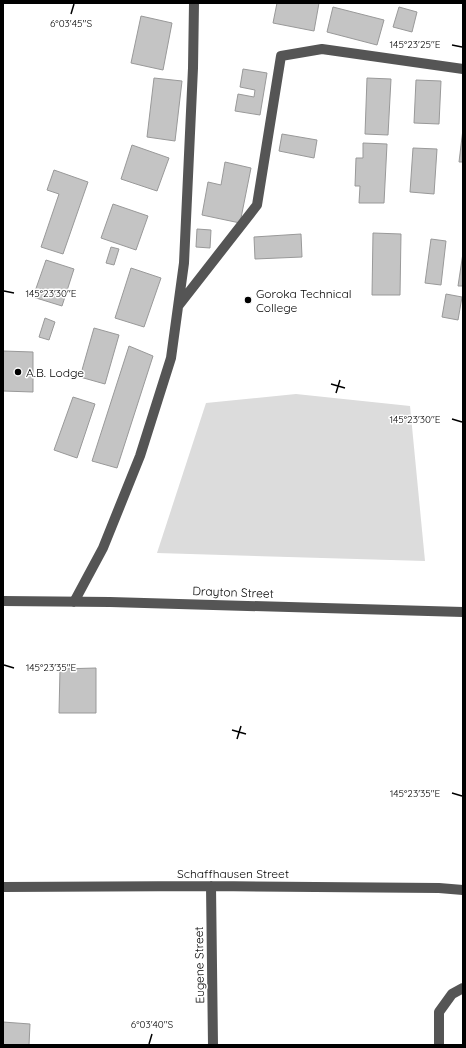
<svg xmlns="http://www.w3.org/2000/svg" width="466" height="1048" font-family="Quicksand,sans-serif">
	<rect width="100%" height="100%" fill="#fff"/>
	<path fill="#dcdcdc" d="M296 394 410 406 425 561 157 553 206 403Z"/>
	<path fill="#c4c4c4" stroke="#999" d="M277 3H319L314 31 273 23Z
		M333 7 384 20 377 45 327 32Z
		M399 7 417 12 412 32 393 27Z
		M141 16 172 23 163 70 131 63Z
		M243 69 267 73 260 115 235 111 238 94 254 97 255 90 240 87Z
		M154 78 182 81 175 141 147 137Z
		M367 78 391 79 388 135 365 134Z
		M416 80 441 81 439 124 414 123Z
		M463 129V162H459Z
		M282 134 317 140 314 158 279 151Z
		M363 143 387 144 384 203H359L360 186H355L356 158H363Z
		M132 145 169 158 157 191 121 179Z
		M413 148 437 149 434 194 410 192Z
		M225 162 251 168 240 223 202 215 208 182 221 185Z
		M54 170 88 182 63 254 41 247 59 194 47 190Z
		M113 204 148 216 136 250 101 238Z
		M197 229 211 230 210 248 196 247Z
		M373 233 401 234 400 295H372Z
		M301 234 302 257 255 259 254 237Z
		M431 239 446 241 441 285 425 283Z
		M111 247 119 249 114 265 106 263Z
		M463 253V286H458Z
		M46 260 74 269 62 306 33 297Z
		M131 268 161 278 144 327 115 318Z
		M446 294 462 297 458 320 442 317Z
		M45 318 55 322 49 340 39 337Z
		M94 328 119 335 105 384 80 377Z
		M129 346 153 356 117 468 92 461Z
		M3 351 33 352V392L3 391Z
		M73 397 95 404 77 458 54 450Z
		M96 668V713H59L60 669Z
		M3 1022 30 1024 29 1045H3Z"/>
	<g fill="none" stroke-linecap="round" stroke-linejoin="round">
		<path stroke="#555" stroke-width="10" d="M179 305 257 205 281 56 322 49 463 69
			M3 601 110 602 463 612
			M74 602 103 548 140 456 171 358 184 263 193 68 194 3
			M211 886 213 1045
			M3 887 211 886 439 888 463 890
			M439 1045V1012L452 994 463 988"/>
	</g>
	<path fill="none" stroke="#000" stroke-width="1.5" d="M71 14 74 4M452 45 462 47M4 291 14 293M331 384 345 388M336 393 340 380M452 419 462 422M4 665 14 668M232 730 246 734M237 739 241 726M452 793 462 796M149 1044 152 1034"/>
	<g fill="#000" stroke="#fff" stroke-width="1.5">
		<circle cx="248" cy="300" r="4"/>
		<circle cx="18" cy="372" r="4"/>
	</g>
	<g text-anchor="middle" dominant-baseline="central" stroke-width="3" stroke-linejoin="round" paint-order="stroke">
		<g font-size="12" fill="#000" stroke="#fff" text-anchor="start">
			<text x="256" y="293">Goroka Technical<tspan x="256" dy="14">College</tspan></text>
			<text x="26" y="372">A.B. Lodge</text>
		</g>
		<g font-size="12" fill="#000" stroke="#fff">
			<text transform="translate(233 592) rotate(2)">Drayton Street</text>
			<text x="233" y="873">Schaffhausen Street</text>
			<text transform="translate(199 965) rotate(-91)">Eugene Street</text>
		</g>
	</g>
	<g font-size="10" text-anchor="middle" fill="#000" stroke="#fff" stroke-width="3" stroke-linejoin="round" paint-order="stroke">
		<text x="71" y="27">6°03'45"S</text>
		<text x="415" y="48">145°23'25"E</text>
		<text x="51" y="297">145°23'30"E</text>
		<text x="415" y="423">145°23'30"E</text>
		<text x="51" y="671">145°23'35"E</text>
		<text x="415" y="797">145°23'35"E</text>
		<text x="152" y="1028">6°03'40"S</text>
	</g>
	<rect width="466" height="1048" fill="none" stroke="#000000" stroke-width="8"/>
</svg>
